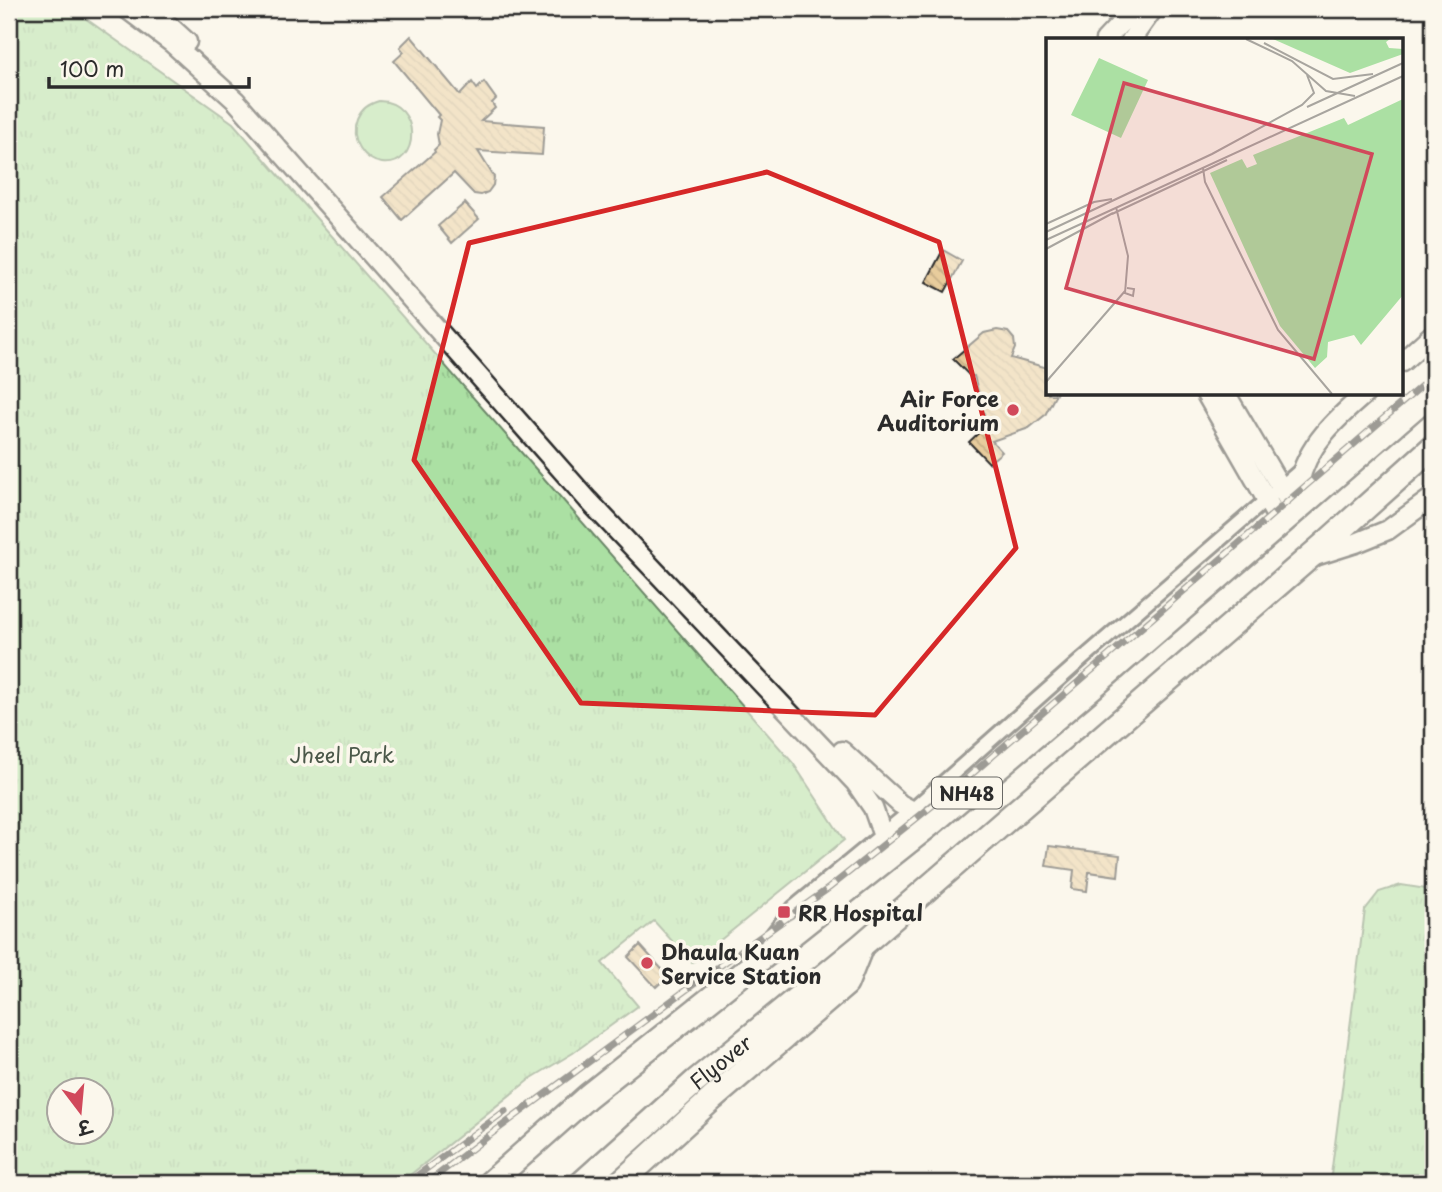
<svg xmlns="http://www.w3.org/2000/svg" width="1442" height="1192" font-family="'Playpen Sans','Playpen Sans Deva',sans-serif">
	<defs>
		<pattern id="park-tufts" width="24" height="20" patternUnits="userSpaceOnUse" patternTransform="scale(1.75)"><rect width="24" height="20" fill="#abe0a3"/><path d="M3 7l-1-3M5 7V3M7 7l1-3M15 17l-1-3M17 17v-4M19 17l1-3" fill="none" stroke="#93c08c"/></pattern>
		<pattern id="building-back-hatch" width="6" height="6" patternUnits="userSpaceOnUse" patternTransform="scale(1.75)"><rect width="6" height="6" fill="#e8cc9c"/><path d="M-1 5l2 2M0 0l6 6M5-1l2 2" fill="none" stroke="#c7af87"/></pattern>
	</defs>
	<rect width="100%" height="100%" fill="#fbf7ec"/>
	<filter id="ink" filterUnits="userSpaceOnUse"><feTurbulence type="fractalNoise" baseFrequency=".0143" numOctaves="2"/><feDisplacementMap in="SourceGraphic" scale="14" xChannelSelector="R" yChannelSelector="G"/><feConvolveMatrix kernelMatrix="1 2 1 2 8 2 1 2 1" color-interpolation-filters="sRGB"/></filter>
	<g filter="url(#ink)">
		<path fill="#abe0a3" stroke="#6b8667" stroke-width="2" d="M379 101C422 102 421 168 382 163 373 162 365 156 360 148 348 129 358 106 379 101Z"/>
		<path fill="url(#park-tufts)" stroke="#6b8667" stroke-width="2" fill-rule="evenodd" d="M9 9H72L233 123 793 763 844 840 692 963 654 921 602 963 638 1006 573 1053 530 1079 400 1183H9ZM60 1090H102V1132H60Z
			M1401 885 1433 890V1183H1330L1365 910 1379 892Z"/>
		<path fill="url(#building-back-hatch)" stroke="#2b2b2b" stroke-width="2" d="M411 36 460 95 472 82 477 89 484 82 496 99 492 103 495 108 481 121 544 126 542 155 478 151 494 177 493 185 488 192 481 195 474 194 454 173 402 220 383 197 435 152 434 150 439 145 437 134 440 120 437 117 439 115 394 61 404 52 400 47Z
			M465 203 479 219 452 243 438 226Z
			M943 250 962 261 945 292 926 282Z
			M997 330 1008 332 1014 339 1015 348 1011 358 1048 368V394H1056L1045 415 1029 428 992 441 1002 452 989 463 969 442 987 425 974 376H970L953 359 984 333Z
			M1049 846 1120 855 1118 876 1089 872 1087 891 1072 889 1074 870 1046 866Z
			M640 945 668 976 656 987 628 957Z"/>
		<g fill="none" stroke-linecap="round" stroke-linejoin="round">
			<defs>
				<path id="street" d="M765 948 774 932 793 908 912 810 1080 661 1303 468"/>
				<path id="secondary" d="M127 9 172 43 236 101 588 500 855 782 873 808 890 856
					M151 9 187 42
					M1105 40 1134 9
					M1131 40 1153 9
					M1402 362 1433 334
					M1206 394 1280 523
					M1226 394 1294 510
					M1298 506C1299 499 1298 491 1299 484 1306 446 1337 418 1365 394
					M1315 556 1356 543 1388 530 1433 497
					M842 751 900 804 933 822"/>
				<g id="highway">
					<path d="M490 1183 588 1096 933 822 1097 683 1433 391"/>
					<path id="s1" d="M582 1183 696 1081 861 946 1327 542 1433 447"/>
					<path d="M620 1183 713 1098 846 984 860 949"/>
				</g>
			</defs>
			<use href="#street" stroke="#2b2b2b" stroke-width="18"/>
			<use href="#secondary" stroke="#2b2b2b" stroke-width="23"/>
			<use href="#highway" stroke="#2b2b2b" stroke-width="28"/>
			<use href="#street" stroke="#fbf7ec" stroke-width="12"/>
			<use href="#secondary" stroke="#fbf7ec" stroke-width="18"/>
			<use href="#highway" stroke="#fbf7ec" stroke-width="23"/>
			<defs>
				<path id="rail" d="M407 1183 505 1111
					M427 1183 483 1140 690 987 829 888 967 778 1433 376"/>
			</defs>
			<use href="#rail" stroke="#2b2b2b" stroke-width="7"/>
			<use href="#rail" stroke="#fbf7ec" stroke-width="4.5" stroke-dasharray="13" stroke-linecap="butt"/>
		</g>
	</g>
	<path d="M0 0H1442V1192H0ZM767 172 939 242 1016 548 875 715 581 703 414 460 469 243Z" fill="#fbf7ec" fill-opacity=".55" fill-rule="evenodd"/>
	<path fill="none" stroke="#d62828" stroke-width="5" stroke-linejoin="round" d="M767 172 939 242 1016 548 875 715 581 703 414 460 469 243Z"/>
	<g fill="#d1495b" stroke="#fbf7ec" stroke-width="2.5">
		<circle cx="1013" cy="410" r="7"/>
		<rect x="777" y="905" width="14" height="14" rx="3.5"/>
		<circle cx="647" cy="963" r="7"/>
	</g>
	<g text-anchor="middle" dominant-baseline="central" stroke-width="7" stroke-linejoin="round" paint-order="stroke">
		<rect fill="#fbf7ec" stroke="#696865" stroke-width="2" x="932" y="777.5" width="70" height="31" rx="5"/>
		<g font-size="19" font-weight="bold" fill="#2b2b2b">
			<text x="967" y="793">NH48</text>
		</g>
		<g font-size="21" font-weight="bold" fill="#2b2b2b" stroke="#fbf7ec" text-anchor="start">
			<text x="999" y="398" text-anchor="end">Air Force<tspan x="999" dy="24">Auditorium</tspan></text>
			<text x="798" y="912">RR Hospital</text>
			<text x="661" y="951">Dhaula Kuan<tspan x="661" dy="24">Service Station</tspan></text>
		</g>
		<g font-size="21" fill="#4b5849" stroke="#fbf7ec">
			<text x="342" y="754">Jheel Park</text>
		</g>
		<g font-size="21" fill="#2b2b2b" stroke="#fbf7ec">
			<text stroke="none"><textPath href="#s1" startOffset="184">Flyover</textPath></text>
		</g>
	</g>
	<g transform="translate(1046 38)">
		<rect width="357" height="357" fill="#fbf7ec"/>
		<path d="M227 1H344L340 4 343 10 357 11V16L304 35Z" fill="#abe0a3"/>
		<path d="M53 20 102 42 75 100 25 77ZM357 61V257L315 307 308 297 282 304 281 319 269 330 234 288 164 135 196 121 201 130 211 126 207 117 298 80 302 87Z" fill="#abe0a3"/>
		<path fill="none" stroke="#a8a59f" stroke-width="2" d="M200 1 246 23 280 53 309 58M218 5 287 41 327 36M261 69 357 25M157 130 159 144 232 292 286 356M70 169 82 218 79 255 87 258 88 251 81 250M66 176 181 122M0 186 48 164 66 161M0 194 166 116 256 67 268 55 261 37M0 202 357 38M0 211 67 175M0 344 79 253"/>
		<path fill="#d1495b" fill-opacity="0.15" stroke="#d1495b" stroke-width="3.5" d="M78 45 326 116 268 321 20 250Z"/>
		<rect width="357" height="357" fill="none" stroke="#2b2b2b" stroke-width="3.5"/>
	</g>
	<rect width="1442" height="1192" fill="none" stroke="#fbf7ec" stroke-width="35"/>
	<rect x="18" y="18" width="1407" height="1157" fill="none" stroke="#2b2b2b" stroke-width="2.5" filter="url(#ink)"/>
	<g transform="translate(80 1111) rotate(164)"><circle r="33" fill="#fbf7ec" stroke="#a8a59f" stroke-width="2"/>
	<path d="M0-5L12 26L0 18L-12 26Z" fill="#d1495b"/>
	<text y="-10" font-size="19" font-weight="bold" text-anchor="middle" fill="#2b2b2b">उ</text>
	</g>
	<path d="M49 77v10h200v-10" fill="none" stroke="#2b2b2b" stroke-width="3.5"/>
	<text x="60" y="77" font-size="21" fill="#2b2b2b" stroke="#fbf7ec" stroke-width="5" paint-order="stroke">100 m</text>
</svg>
